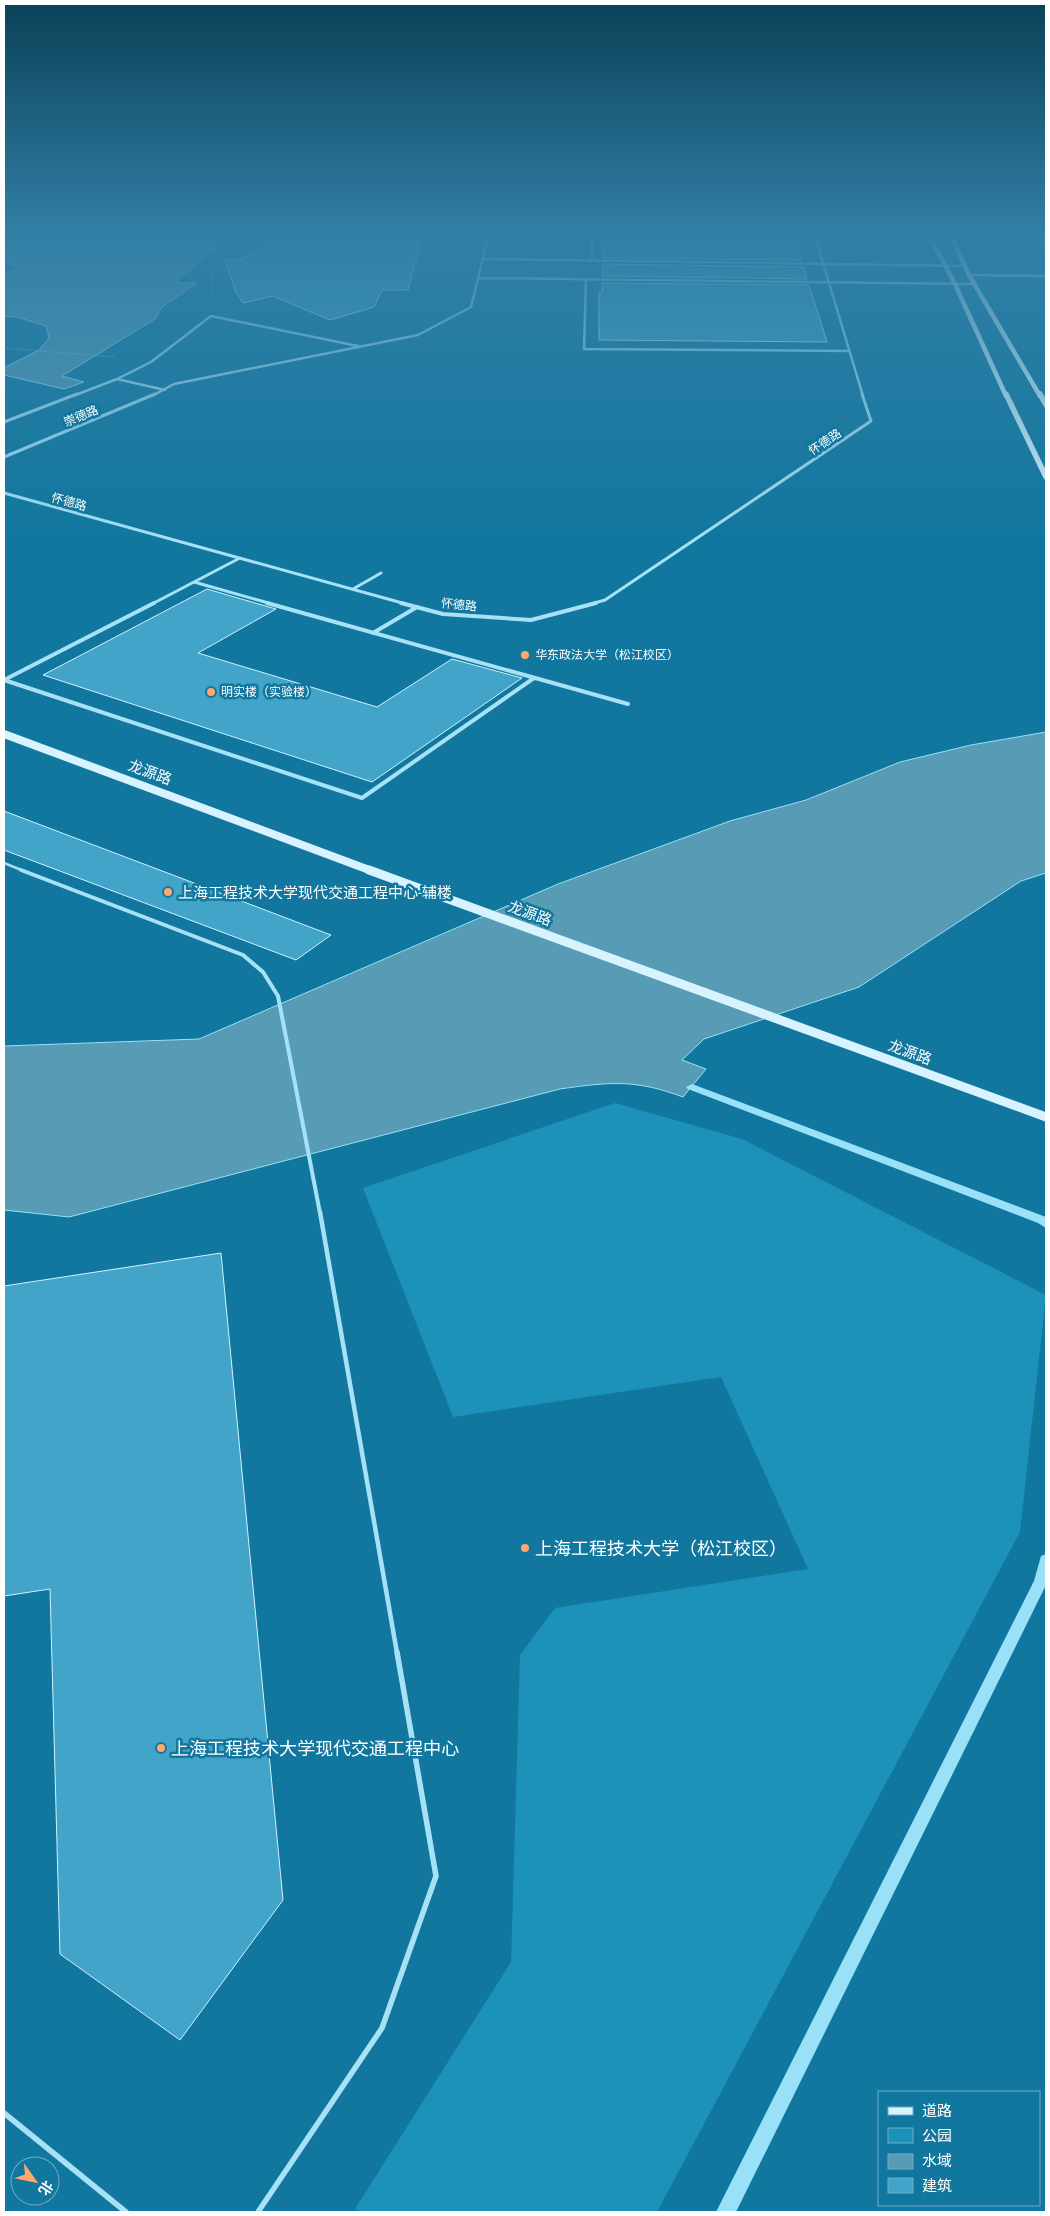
<svg xmlns="http://www.w3.org/2000/svg" width="1050" height="2216" font-family="'Asap Condensed','Noto Sans SC',sans-serif">
	<rect width="100%" height="100%" fill="#11779e"/>
	<path fill="#1c91b9" d="M615 1103 742 1139 1046 1295 1020 1532 657 2212H359L355 2209 511 1962 520 1655 555 1608 808 1569 721 1377 453 1417 363 1188Z"/>
	<path fill="#579bb4" stroke="#98e1f8" d="M54 233H242L226 235 224 241 179 278 178 283H197L162 307 155 319 62 376 84 382 64 389 4 375V368L39 350 49 338 46 326 17 317 4 316V275L18 268 4 259V243L33 239Z
		M1046 732V873L1021 881 859 987 704 1039 682 1060 706 1069 683 1097C635 1079 609 1082 560 1089L69 1217 4 1210V1046L199 1039 558 884 730 821 806 800 900 762 971 745Z"/>
	<g fill="none" stroke-linecap="round" stroke-linejoin="round">
		<path fill="#98e1f8" fill-rule="evenodd" d="M692 1084 1046 1217V1228L1038 1223 688 1089 686 1087Z
			M1046 1554V1585L736 2212H716L1034 1581 1041 1556Z"/>
	</g>
	<path fill="#42a4c8" stroke="#cff2fe" d="M292 233H354L398 240 421 241 408 290H382L374 307 330 320 273 296 243 303 236 293 225 260 243 259 265 243Z
		M603 233H792L801 260 603 258Z
		M603 264 803 267 807 279 602 276Z
		M602 283 809 285 827 342 599 340V293H602Z
		M207 589 276 609 198 653 377 707 452 659 522 678 372 782 43 675Z
		M4 811 331 935 296 960 4 850Z
		M221 1253 283 1900 180 2040 60 1954 50 1589 4 1596V1286Z"/>
	<g fill="none" stroke-linecap="round" stroke-linejoin="round">
		<path stroke="#a6e1f5" stroke-width="1" stroke-dasharray="1 2" stroke-linecap="butt" d="M361 233 400 239 468 241
			M213 297 211 268 230 251 271 233
			M4 348 115 357"/>
		<path stroke="#a6e1f5" stroke-width="2.5" d="M4 863 24 871"/>
		<path stroke="#a6e1f5" stroke-width="4" d="M21 870 243 955 263 972 278 996 320 1213"/>
		<path stroke="#a6e1f5" stroke-width="4.5" d="M320 1212 397 1653"/>
		<path stroke="#a6e1f5" stroke-width="5.5" d="M4 2113 126 2212
			M258 2212 382 2028 436 1876 397 1652"/>
		<path stroke="#a6e1f5" stroke-width="2.5" d="M592 233V260
			M814 233 863 396
			M483 259 965 266
			M969 275 1046 276
			M478 278 975 284
			M586 279 584 349 849 351
			M117 379 165 390
			M73 396 117 379 151 362 211 316 358 346
			M152 396 174 384 418 335 471 307 489 233"/>
		<path stroke="#a6e1f5" stroke-width="3" d="M4 422 77 394
			M4 457 155 394
			M4 493 406 604
			M240 558 194 582 272 604
			M353 589 381 573
			M152 604 194 582
			M591 604 605 600 871 421 862 394"/>
		<path stroke="#a6e1f5" stroke-width="4" d="M154 603 4 680 362 798 534 678
			M267 603 628 704
			M401 603 443 614 531 620 596 603
			M373 633 417 607"/>
		<path stroke="#d7f3fd" stroke-width="4.5" d="M928 233 955 284 1006 396
			M950 233 969 275 1040 396"/>
		<path stroke="#d7f3fd" stroke-width="5.5" d="M1006 394 1046 477
			M1040 394 1046 405"/>
		<path stroke="#d7f3fd" stroke-width="8" d="M4 734 372 871"/>
		<path stroke="#d7f3fd" stroke-width="9" d="M369 870 1046 1117"/>
	</g>
	<linearGradient id="sky" x2="0" y2="1"><stop stop-color="#094157"/><stop offset="0.43" stop-color="#327fa6"/><stop offset="1" stop-color="#327fa6" stop-opacity="0"/></linearGradient>
	<rect width="1050" height="543" fill="url(#sky)"/>
	<g fill="#ffa86a" stroke="#11779e" stroke-width="2">
		<circle cx="525" cy="655" r="5"/>
		<circle cx="211" cy="692" r="5"/>
		<circle cx="168" cy="892" r="5"/>
		<circle cx="525" cy="1548" r="5"/>
		<circle cx="161" cy="1748" r="5"/>
	</g>
	<g text-anchor="middle" dominant-baseline="central" stroke-width="5" stroke-linejoin="round" paint-order="stroke">
		<g font-size="12" fill="#fff" stroke="#11779e">
			<text transform="translate(81 416) rotate(-22)">崇德路</text>
			<text transform="translate(825 442) rotate(-34)">怀德路</text>
			<text transform="translate(69 502) rotate(15)">怀德路</text>
			<text transform="translate(459 605) rotate(6)">怀德路</text>
		</g>
		<g font-size="12" fill="#fff" stroke="#11779e" text-anchor="start">
			<text x="535" y="655">华东政法大学（松江校区）</text>
			<text x="221" y="692">明实楼（实验楼）</text>
		</g>
		<g font-size="15" fill="#fff" stroke="#11779e">
			<text transform="translate(150 772) rotate(20)">龙源路</text>
			<text transform="translate(530 913) rotate(20)">龙源路</text>
			<text transform="translate(910 1052) rotate(20)">龙源路</text>
		</g>
		<g font-size="15" fill="#fff" stroke="#11779e" text-anchor="start">
			<text x="178" y="892">上海工程技术大学现代交通工程中心-辅楼</text>
		</g>
		<g font-size="18" fill="#fff" stroke="#11779e" text-anchor="start">
			<text x="535" y="1548">上海工程技术大学（松江校区）</text>
			<text x="171" y="1748">上海工程技术大学现代交通工程中心</text>
		</g>
	</g>
	<rect width="1050" height="2216" fill="none" stroke="#ffffff" stroke-width="10"/>
	<rect x="878" y="2091" width="162" height="115" fill="#11779e" stroke="#70adc5"/>
	<rect x="888" y="2107" width="25" height="8" fill="#d7f3fd" stroke="#70adc5"/>
	<text x="922" y="2116" font-size="15" fill="#ffffff">道路</text>
	<rect x="888" y="2128" width="25" height="15" fill="#1c91b9" stroke="#70adc5"/>
	<text x="922" y="2141" font-size="15" fill="#ffffff">公园</text>
	<rect x="888" y="2154" width="25" height="15" fill="#579bb4" stroke="#70adc5"/>
	<text x="922" y="2166" font-size="15" fill="#ffffff">水域</text>
	<rect x="888" y="2178" width="25" height="15" fill="#42a4c8" stroke="#70adc5"/>
	<text x="922" y="2191" font-size="15" fill="#ffffff">建筑</text>
	<g transform="translate(35 2181) rotate(123)"><circle r="24" fill="#11779e" stroke="#70adc5"/>
	<path d="M0-4L9 19L0 12L-9 19Z" fill="#ffa86a"/>
	<text y="-8" font-size="14" font-weight="bold" text-anchor="middle" fill="#ffffff">北</text>
	</g>
</svg>
